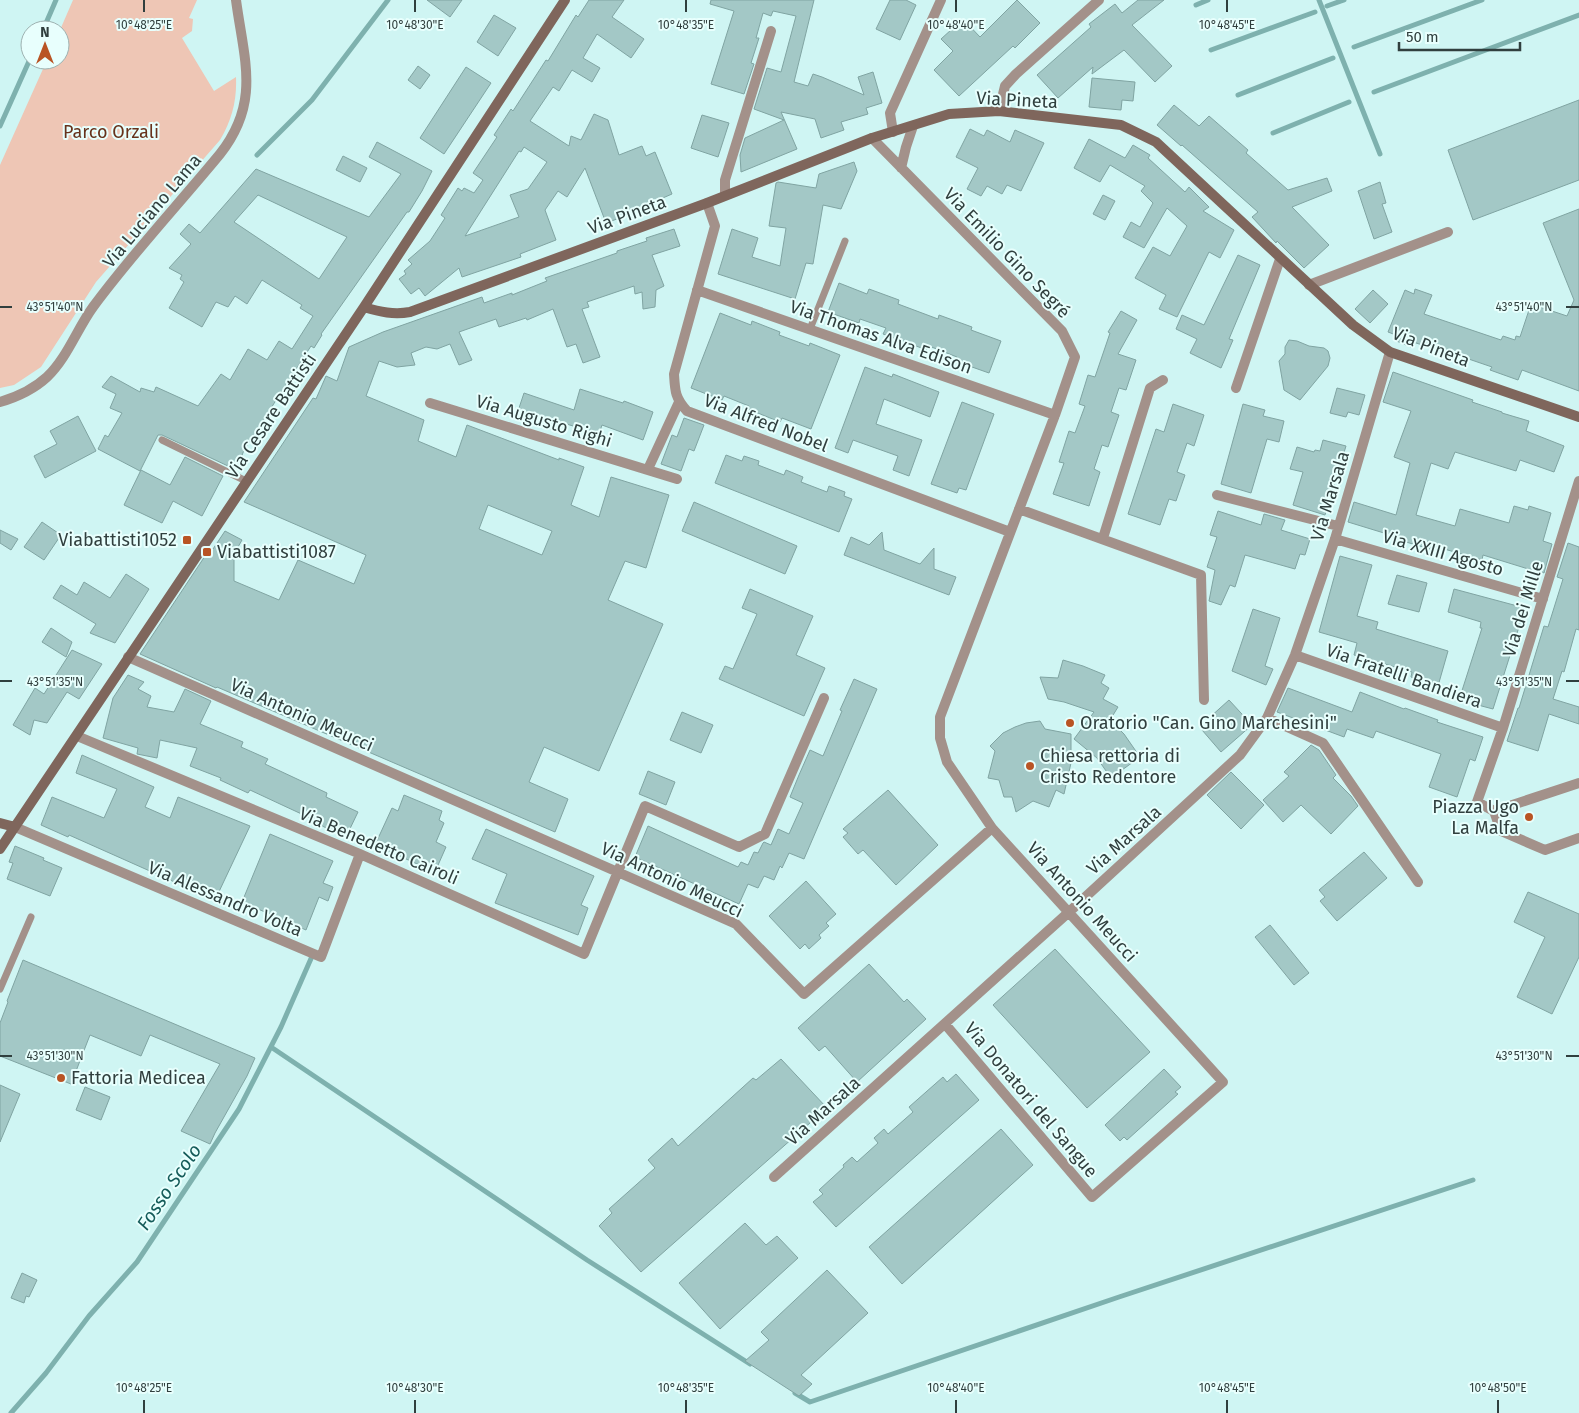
<svg xmlns="http://www.w3.org/2000/svg" width="1579" height="1413" font-family="'Fira Sans',sans-serif">
	<rect width="100%" height="100%" fill="#cff5f3"/>
	<path fill="#eec6b5" d="M73 0H197L189 18 193 19 192 31 182 38 214 91 236 77C237 100 232 120 220 140L96 282 41 367 14 385 0 388V165L47 60H60V30Z"/>
	<g fill="none" stroke-linecap="round" stroke-linejoin="round">
		<path stroke="#7eb1ae" stroke-width="5" d="M1319 0 1380 154
			M1196 5 1208 0
			M1327 6 1344 0
			M43 30 56 0
			M1354 47 1482 0
			M1211 50 1315 12
			M1374 92 1579 15
			M1238 95 1333 58
			M0 126 30 59
			M1273 133 1349 102
			M257 155 312 100 388 0
			M271 1047 587 1260 750 1364
			M795 1393 810 1402 1119 1297 1473 1180
			M11 1413 46 1373 89 1316 137 1262 239 1109 281 1027 313 954"/>
	</g>
	<path fill="#a3c8c6" stroke="#80a4a2" fill-rule="evenodd" d="M427 0H462L450 17Z
		M589 0H624L612 17 644 39 631 58 597 34 583 58 600 68 592 82 572 70 559 91 553 87 530 121 569 146 571 136 581 140 594 114 608 120 619 155 642 146 646 156 655 152 672 194 635 210 636 212 606 223 585 168 567 197 558 191 545 210 556 240 520 254 521 257 462 277 459 268 425 296 419 288 411 294 399 279 406 274 404 271 412 264 408 260 430 241 445 218 441 215 458 188 462 191 464 188 474 193 483 180 473 173 497 137 494 135 511 109 513 111 546 60 548 61 576 15 578 17ZM524 147 547 162 528 189 510 195 519 217 465 236 519 151 521 152Z
		M711 0H814L794 82 808 86 813 74 822 77 864 95 858 77 873 72 882 103 866 108 868 114 841 122 844 130 821 138 815 119 781 112 797 149 741 172 740 155 745 138 784 120 754 109 767 68 781 72 796 16 773 11 771 16 763 13 756 38H759L751 63 754 64 744 94 711 84 734 11 710 4Z
		M890 0H906L916 5 900 40 876 29Z
		M1017 0 1040 23 1015 48 1013 46 959 96 934 70 953 51 941 39 963 19 980 37Z
		M1138 0H1164L1132 25 1172 66 1155 82 1124 50 1092 74 1093 67 1058 98 1037 75 1091 27 1089 24 1115 4 1122 13Z
		M494 15 516 28 498 56 477 42Z
		M418 66 430 75 420 89 408 80Z
		M466 67 491 83 444 154 420 138Z
		M1092 78 1135 82 1133 101 1122 100 1121 110 1089 107Z
		M1579 100V180L1473 220 1448 150Z
		M1174 105 1199 126 1209 116 1248 150 1246 153 1288 190 1327 178 1332 191 1292 207 1329 245 1304 268 1277 241 1276 243 1252 217 1258 212 1182 145 1181 146 1157 125Z
		M702 115 729 123 718 157 691 148Z
		M970 129 984 136 987 130 1010 142 1015 130 1044 143 1021 191 1007 185 1002 194 987 186 981 196 967 189 978 168 956 157Z
		M1089 139 1125 158 1133 145 1150 155 1148 158 1185 192 1189 187 1209 207 1203 211 1234 230 1220 258 1209 252 1177 317 1159 309 1166 295 1135 278 1153 247 1170 256 1187 226 1167 208 1144 248 1123 237 1131 222 1140 227 1153 203 1141 191 1145 186 1110 165 1100 182 1074 168Z
		M377 142 432 171 422 191 409 212H407L321 334 322 335 314 348 311 346 244 450 237 469 229 465 228 466 162 435H158L140 471 98 449 105 435 108 437 122 413 110 408 116 394 102 387 111 376 140 392 141 388 154 392 156 387 198 406 221 374 230 380 248 349 267 360 279 341 292 349 313 316 300 308 302 305 262 280 247 304 235 296 228 307 216 302 202 327 169 308 184 282 180 279 182 275 169 268 191 244 180 234 189 224 200 233 256 169 369 217 401 174 369 157ZM258 195 347 237 319 279 234 222Z
		M343 156 367 168 360 182 336 170Z
		M854 162 857 171 841 209 823 205 813 264 806 263 795 299 718 274 732 229 758 238 752 257 780 266 786 228 769 226 776 183 778 182 816 188 819 174Z
		M1380 182 1386 203 1382 204 1392 232 1374 239 1358 191Z
		M1103 195 1115 201 1105 220 1093 214Z
		M1579 209V391L1522 370 1518 380 1490 370 1492 367 1454 354 1453 355 1413 342 1411 347 1394 340 1396 335 1388 332 1405 290 1414 294 1415 289 1432 295 1424 314 1501 340 1503 336 1515 340 1516 336 1520 337 1531 304 1567 316 1574 300 1543 223Z
		M674 229 680 246 652 255 664 286 656 290 655 307 643 309 642 292 635 294 634 286 587 302 589 307 582 309 600 357 583 363 576 344 567 347 553 309 527 320 526 318 499 327 496 319 459 332 472 360 459 365 450 344 437 349 426 347 411 353 415 365 397 367 379 361 366 396 424 420 418 441 456 457 467 425 559 460V458L584 467 571 505 599 517 611 477 669 495 646 568 625 561 608 600 663 624 599 771 544 747 529 782 568 799 555 832 217 687 216 688 140 654 211 547 213 549 225 531 242 540 234 554V581L279 600 298 560 354 584 366 555 244 502 313 398 316 399 326 376 337 381 349 347 383 332 482 297 484 303 512 293V295L547 281 545 278 617 253V251L647 241 646 238ZM488 505 552 531 542 555 479 529Z
		M1238 255 1260 265 1229 339 1233 340 1221 368 1190 353 1197 339 1176 329 1182 315 1204 325Z
		M839 283 867 294 869 289 899 300 898 304 938 319 939 315 972 327 971 330 1001 341 989 373 955 361 957 357 929 346 927 350 883 334 886 328 860 319 859 323 828 312Z
		M1373 290 1388 304 1370 323 1355 309Z
		M1121 311 1137 320 1118 354 1136 360 1126 390 1119 388 1111 412 1119 415 1108 447 1102 445 1094 469 1100 472 1089 506 1053 494 1064 463 1059 462 1069 431 1075 433 1085 406 1079 404 1088 375 1095 377 1110 333 1108 332Z
		M720 313 751 325 752 321 780 332 779 335 809 346 810 343 840 355 811 429 782 418 780 422 748 409 749 406 724 396 722 400 691 388Z
		M1289 340 1297 341 1309 346 1324 348 1328 351 1330 358 1328 366 1300 400 1284 390 1279 361 1285 354V347Z
		M865 367 892 377 893 374 939 392 930 417 884 399 876 424 922 440 909 476 893 470 898 456 853 440 848 453 835 448Z
		M1393 372 1473 400 1472 402 1502 412V413L1529 421 1526 431 1564 446 1554 472 1520 460 1516 471 1455 452 1448 469 1431 463 1416 515 1455 526 1460 509 1509 523 1514 506 1528 510 1529 506 1551 513 1543 541 1552 544 1544 573 1539 571 1538 572 1483 555 1482 560 1434 546 1433 550 1396 539 1397 537 1348 522 1354 502 1396 515 1410 463 1394 457 1411 411 1383 402Z
		M1337 388 1365 395 1359 415 1348 412 1346 417 1330 413Z
		M580 389 623 403 624 401 653 412 643 440 602 425 599 434 560 422 557 431 516 417 524 393 574 410Z
		M962 402 994 414 966 490 959 488 957 493 931 484Z
		M1173 404 1204 415 1194 446 1187 443 1177 472 1185 475 1176 501 1169 499 1160 525 1128 514 1156 429 1164 432Z
		M1243 404 1265 410 1263 416 1284 421 1279 442 1267 439 1251 493 1221 484Z
		M78 416 96 451 45 478 34 456 57 444 50 431Z
		M684 418 704 425 694 451 689 449 681 471 661 464 672 435 677 437Z
		M1323 440 1346 446 1325 515 1293 505 1303 472 1290 469 1297 447 1314 452 1315 450 1320 451Z
		M726 455 742 461 744 456 759 461 758 465 784 475 786 470 803 477 801 482 827 492 829 486 845 492 844 496 852 499 839 532 715 483Z
		M185 457 223 476 202 516 173 501 162 523 124 505 141 470 170 485Z
		M694 502 797 546 785 574 682 531Z
		M1218 511 1261 525 1264 514 1285 520 1281 530 1310 539 1305 555 1300 554 1295 569 1245 555 1235 587 1230 585 1221 605 1209 601 1215 570 1207 567 1217 537 1210 535Z
		M42 522 61 535 44 560 24 547Z
		M0 530 18 539 11 550 0 543Z
		M882 532 884 550 920 564 934 548V569L956 577 949 595 844 555 851 537 869 545Z
		M1568 543 1579 547V630L1576 629 1564 672 1562 671 1553 699 1579 707V724L1549 714 1538 751 1507 741 1518 708H1519L1544 626 1548 627 1563 579 1557 577Z
		M1340 556 1372 565 1357 616 1378 622 1376 629 1448 651 1438 686 1411 677 1412 672 1354 655 1357 643 1319 632Z
		M126 574 149 589 115 643 90 633 96 624 53 598 61 585 77 595 84 582 110 598Z
		M1397 575 1427 583 1419 612 1388 604Z
		M750 589 813 616 796 655 825 668 804 716 719 679 725 666 733 669 757 614 742 608Z
		M1454 589 1525 608 1493 709 1459 700 1482 628H1480L1481 622 1448 612Z
		M1253 609 1280 618 1265 666 1273 669 1266 685 1232 671Z
		M51 628 72 642 66 657 42 642Z
		M72 650 102 664 79 699 67 692 47 723 34 720 30 735 13 725 35 688 44 694Z
		M1063 660 1083 666 1105 675 1101 683 1109 688 1103 699 1118 707 1110 720 1124 734 1140 757 1111 778 1097 758 1074 739 1094 712 1064 702 1048 699 1040 677 1058 678Z
		M128 675 144 682 138 689 151 696 147 707 174 712 185 689 211 701 200 724 243 742 241 747 268 759 265 764 327 793 326 797 358 812 346 837 320 825 321 823 280 804 250 790 248 793 220 780 221 778 190 766 197 748 160 740 157 758 137 754 138 748 103 738 113 698Z
		M854 679 877 689 804 859 789 853 782 868 780 866 774 880 764 876 758 888 748 884 739 904 635 857 648 826 738 867 741 862 748 865 754 852 758 853 763 843 764 842 771 845 778 829 789 834 803 803 790 797 799 775 810 750 823 756 842 711 840 710Z
		M1288 688 1352 712 1360 692 1404 709 1405 708 1438 720 1437 722 1483 737 1475 761 1470 759 1457 797 1429 787 1441 754 1376 731 1373 738 1347 729 1344 737 1277 712Z
		M1229 700 1252 725 1221 752 1202 730 1212 721 1209 718Z
		M682 712 713 725 701 753 670 740Z
		M1040 721 1045 729 1071 734V763L1064 794 1056 790 1049 807 1033 801 1016 812 1012 797H1004L999 780 988 778 995 751 990 746 1003 733 1015 727 1026 723Z
		M1311 745 1319 750 1336 775 1333 778 1351 796 1358 806 1331 834 1301 805 1283 822 1263 800 1289 776 1284 772Z
		M82 755 154 787 145 807 170 818 178 797 250 826 216 898 180 881 179 884 69 835 68 837 41 825 52 797 104 818 117 789 76 773Z
		M648 771 675 782 666 805 639 794Z
		M1231 772 1264 805 1241 829 1207 795Z
		M888 790 938 845 896 885 863 850 858 854 843 837 848 833 843 829Z
		M404 795 442 811 439 820 444 823 436 842 446 847 435 872 375 845 392 808 398 811Z
		M486 829 594 876 581 905 588 908 578 935 495 903 507 874 472 859Z
		M270 834 333 861 323 883 333 887 328 901 319 897 306 930 242 902Z
		M15 846 44 858 43 860 62 868 50 896 7 879 13 863 9 862Z
		M1364 852 1387 878 1337 921 1320 901 1325 897 1319 890Z
		M806 881 836 914 826 923 829 926 819 935 821 938 809 949 805 944 800 949 769 916Z
		M1528 892 1579 914V957L1552 1014 1517 997 1545 937 1514 922Z
		M1270 925 1309 973 1294 985 1255 937Z
		M1055 949 1150 1052 1087 1108 993 1005Z
		M23 960 255 1058 247 1076 215 1133 210 1144 181 1131 220 1064 150 1035 141 1056 90 1035 71 1084 0 1056V1023L8 1002 7 1001Z
		M869 964 904 1002 907 999 926 1019 857 1082 825 1046 819 1051 798 1028Z
		M781 1059 827 1108 641 1272 599 1226 612 1213 609 1209 655 1168 648 1160 672 1138 678 1146 753 1078 756 1080Z
		M1164 1069 1181 1087 1175 1092 1178 1094 1127 1140 1124 1137 1120 1141 1105 1125Z
		M956 1074 979 1100 836 1227 813 1202 823 1194 819 1190 844 1167 843 1165 852 1157 857 1162 878 1143 874 1138 884 1129 888 1134 913 1112 909 1107 943 1077 947 1082Z
		M0 1085 20 1094 0 1142Z
		M85 1087 110 1097 101 1120 76 1110Z
		M1001 1129 1033 1165 902 1284 869 1247Z
		M745 1223 766 1245 777 1236 798 1258 720 1329 679 1283Z
		M827 1270 868 1313 801 1375 812 1384 799 1396 745 1361 769 1340 761 1332Z
		M22 1273 37 1280 29 1297 26 1296 24 1303 11 1298Z"/>
	<g fill="none" stroke-linecap="round" stroke-linejoin="round">
		<path stroke="#a3918a" stroke-width="7" d="M810 329 845 241
			M162 440 246 481
			M0 989 31 917"/>
		<path stroke="#a3918a" stroke-width="10" d="M999 111 1005 86 1016 74 1099 0
			M893 132 890 113 941 0
			M872 138 1062 331 1075 357 1055 415 940 717V738L947 762 992 828
			M901 168 906 147 913 126
			M725 195V180L771 31
			M707 203 715 226 674 374C675 391 675 398 687 411L1010 532
			M1309 285 1448 232
			M697 290 1055 415
			M1236 388 1280 259
			M0 402C17 397 34 389 47 377 67 358 77 329 93 307 132 254 178 205 220 154 261 102 244 60 236 0
			M430 403 677 479
			M648 469 679 402
			M1579 481 1503 728 1477 802 1494 811 1579 783
			M1217 495 1338 526
			M1019 509 1201 575 1204 700
			M1103 538 1150 388 1163 380
			M1335 539 1543 599
			M1295 655 1503 728
			M128 657 736 924 804 994 992 828 1223 1082 1092 1197 945 1024
			M1267 718 1323 743 1418 882
			M77 736 360 854 584 954 645 806 739 847 765 834 824 698
			M1494 811 1501 831 1545 850 1579 838
			M15 827 321 957 360 854
			M774 1177 1069 912 1240 755 1267 718 1295 655 1335 539 1390 352"/>
		<path stroke="#7f665c" stroke-width="10" d="M364 307C380 312 394 315 410 312L707 203 872 138 949 114 999 111 1121 125 1156 142 1353 325 1390 352 1579 417
			M0 823 15 827
			M0 849 364 307 565 0"/>
	</g>
	<path fill="none" stroke="#303f3e" stroke-width="2" d="M144 0V12M415 0V12M686 0V12M956 0V12M1227 0V12M0 307H12M1566 307H1579M0 681H12M1566 681H1579M0 1056H12M1566 1056H1579M144 1400V1413M415 1400V1413M686 1400V1413M956 1400V1413M1227 1400V1413M1498 1400V1413"/>
	<g fill="#b95424" stroke="#e8fffd" stroke-width="2">
		<rect x="182" y="535" width="10" height="10" rx="2.5"/>
		<rect x="202" y="547" width="10" height="10" rx="2.5"/>
		<circle cx="1070" cy="723" r="5"/>
		<circle cx="1030" cy="766" r="5"/>
		<circle cx="1529" cy="817" r="5"/>
		<circle cx="61" cy="1078" r="5"/>
	</g>
	<g text-anchor="middle" dominant-baseline="central" stroke-width="4" stroke-linejoin="round" paint-order="stroke">
		<g font-size="18" fill="#303f3e" stroke="#e8fffd">
			<text transform="translate(1017 100) rotate(3)">Via Pineta</text>
			<text transform="translate(152 211) rotate(-50)">Via Luciano Lama</text>
			<text transform="translate(627 215) rotate(-20)">Via Pineta</text>
			<text transform="translate(1007 253) rotate(46)">Via Emilio Gino Segré</text>
			<text transform="translate(881 337) rotate(19)">Via Thomas Alva Edison</text>
			<text transform="translate(1431 347) rotate(21)">Via Pineta</text>
			<text transform="translate(271 416) rotate(-56)">Via Cesare Battisti</text>
			<text transform="translate(544 421) rotate(17)">Via Augusto Righi</text>
			<text transform="translate(766 423) rotate(21)">Via Alfred Nobel</text>
			<text transform="translate(1330 496) rotate(-73)">Via Marsala</text>
			<text transform="translate(1443 553) rotate(16)">Via XXIII Agosto</text>
			<text transform="translate(1523 609) rotate(-73)">Via dei Mille</text>
			<text transform="translate(1404 676) rotate(19)">Via Fratelli Bandiera</text>
			<text transform="translate(302 715) rotate(24)">Via Antonio Meucci</text>
			<text transform="translate(1124 840) rotate(-42)">Via Marsala</text>
			<text transform="translate(379 846) rotate(23)">Via Benedetto Cairoli</text>
			<text transform="translate(672 880) rotate(25)">Via Antonio Meucci</text>
			<text transform="translate(225 899) rotate(23)">Via Alessandro Volta</text>
			<text transform="translate(1082 902) rotate(48)">Via Antonio Meucci</text>
			<text transform="translate(1031 1100) rotate(50)">Via Donatori del Sangue</text>
			<text transform="translate(823 1111) rotate(-42)">Via Marsala</text>
		</g>
		<g font-size="18" fill="#67321b" stroke="#e8fffd">
			<text x="111" y="132">Parco Orzali</text>
		</g>
		<g font-size="18" fill="#303f3e" stroke="#e8fffd" text-anchor="start">
			<text x="177" y="540" text-anchor="end">Viabattisti1052</text>
			<text x="217" y="552">Viabattisti1087</text>
			<text x="1080" y="723">Oratorio "Can. Gino Marchesini"</text>
			<text x="1040" y="756">Chiesa rettoria di<tspan x="1040" dy="21">Cristo Redentore</tspan></text>
			<text x="1519" y="807" text-anchor="end">Piazza Ugo<tspan x="1519" dy="21">La Malfa</tspan></text>
			<text x="71" y="1078">Fattoria Medicea</text>
		</g>
		<g font-size="19" font-style="italic" fill="#155c5a" stroke="#e8fffd">
			<text transform="translate(169 1187) rotate(-56)">Fosso Scolo</text>
		</g>
	</g>
	<g font-size="12" text-anchor="middle" fill="#303f3e" stroke="#e8fffd" stroke-width="4" stroke-linejoin="round" paint-order="stroke">
		<text x="144" y="29">10°48'25"E</text>
		<text x="415" y="29">10°48'30"E</text>
		<text x="686" y="29">10°48'35"E</text>
		<text x="956" y="29">10°48'40"E</text>
		<text x="1227" y="29">10°48'45"E</text>
		<text x="55" y="311">43°51'40"N</text>
		<text x="1524" y="311">43°51'40"N</text>
		<text x="55" y="686">43°51'35"N</text>
		<text x="1524" y="686">43°51'35"N</text>
		<text x="55" y="1060">43°51'30"N</text>
		<text x="1524" y="1060">43°51'30"N</text>
		<text x="144" y="1392">10°48'25"E</text>
		<text x="415" y="1392">10°48'30"E</text>
		<text x="686" y="1392">10°48'35"E</text>
		<text x="956" y="1392">10°48'40"E</text>
		<text x="1227" y="1392">10°48'45"E</text>
		<text x="1498" y="1392">10°48'50"E</text>
	</g>
	<g transform="translate(45 45)"><circle r="24" fill="#e8fffd" stroke="#9eb2b1"/>
	<path d="M0-4L9 19L0 12L-9 19Z" fill="#b95424"/>
	<text y="-8" font-size="14" font-weight="bold" text-anchor="middle" fill="#303f3e">N</text>
	</g>
	<path d="M1399 42v8h121v-8" fill="none" stroke="#303f3e" stroke-width="2.5"/>
	<text x="1406" y="42" font-size="15" fill="#303f3e" stroke="#e8fffd" stroke-width="4" paint-order="stroke">50 m</text>
</svg>
